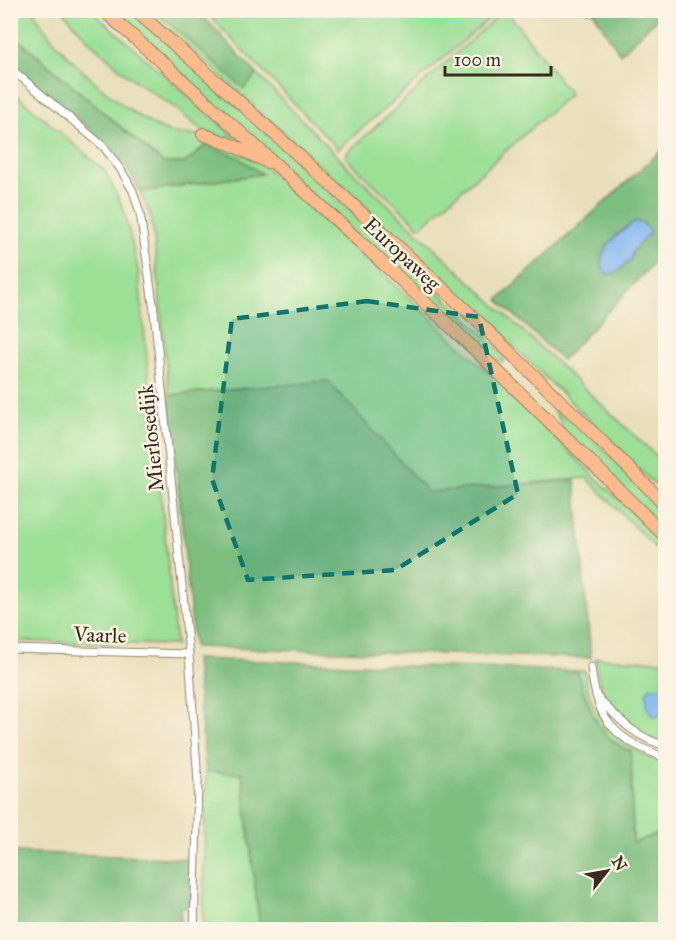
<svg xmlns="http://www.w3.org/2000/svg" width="676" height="940" font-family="'IM FELL Great Primer',serif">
	<rect width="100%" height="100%" fill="#fcf5e5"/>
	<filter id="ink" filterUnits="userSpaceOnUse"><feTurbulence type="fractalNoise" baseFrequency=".0167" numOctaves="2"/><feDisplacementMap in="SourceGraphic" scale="12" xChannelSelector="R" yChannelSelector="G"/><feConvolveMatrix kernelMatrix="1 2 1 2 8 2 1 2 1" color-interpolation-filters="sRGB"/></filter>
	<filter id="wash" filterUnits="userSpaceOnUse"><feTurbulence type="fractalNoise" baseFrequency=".008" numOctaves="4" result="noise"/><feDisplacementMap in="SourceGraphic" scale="24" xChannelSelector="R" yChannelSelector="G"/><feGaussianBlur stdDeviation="1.35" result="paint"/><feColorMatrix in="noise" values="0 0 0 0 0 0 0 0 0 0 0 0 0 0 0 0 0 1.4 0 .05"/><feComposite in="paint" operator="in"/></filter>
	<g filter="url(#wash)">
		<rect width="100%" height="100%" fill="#e9dfbb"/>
		<path fill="#9cdf96" stroke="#6c845a" stroke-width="1.5" d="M11 11H34C50 47 131 120 169 132 178 135 188 134 197 135 217 139 250 157 267 169L416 304 493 377 621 502 665 549V558L587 478 428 492 328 381 169 395 154 237 151 217 140 192 261 174 206 145 185 163H163L11 33Z
			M63 11H92L248 149 203 131 175 108 127 75 90 42Z
			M109 11H130L198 70 498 347 496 349 505 360 503 362 495 359 490 355 488 356Z
			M148 11H155L244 88 257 74 349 168 665 464V495C498 328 325 167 148 11Z
			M205 11H498L338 149Z
			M503 11H507L570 94 420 227 346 158 347 153Z
			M11 90 105 171 124 210 138 269 176 645 11 641Z
			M553 409 560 411 567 417 569 415 665 510V530L561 427 562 424Z
			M596 658 665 661V743C623 728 598 706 596 658Z
			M577 671H585C588 718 622 750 665 763V831L633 843 631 751C597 739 587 702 577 671Z
			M206 772 242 773 260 929 203 930Z"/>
		<path fill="#7dbe7f" stroke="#5c744e" stroke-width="1.5" fill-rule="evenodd" d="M665 10 620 54 593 11Z
			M155 11H198L257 74 244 89Z
			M10 33 163 163H185L206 145 238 157 262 174 140 192 122 160 93 132 11 62Z
			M665 147V251L562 360 498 300ZM634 222 643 223 650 232 632 252 629 262 615 273 616 235Z
			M328 381 428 492 575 480 591 658 194 647 169 395Z
			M195 659 577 671C587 702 597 740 631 751L633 843 665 831V921L650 930 260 929 242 773 206 772Z
			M11 852 193 859 191 907 180 908 181 924 192 926 191 929 11 930Z"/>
		<path fill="#86b9f3" stroke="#607288" stroke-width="1.5" d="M634 222 643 223 650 232 632 252 630 261 615 273 605 274C593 251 618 234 634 222Z
			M651 687H665V709L657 717C645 713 647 702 647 691Z"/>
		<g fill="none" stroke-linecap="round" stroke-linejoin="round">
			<path stroke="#86b9f3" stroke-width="2" d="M665 468 664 475 666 477
				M664 769 666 781"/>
		</g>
	</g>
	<g filter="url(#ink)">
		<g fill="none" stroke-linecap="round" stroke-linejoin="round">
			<defs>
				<path id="street" d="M589 10 591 14
					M10 68 103 146 121 170 133 191 140 213 154 311 189 654 198 782 194 930
					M10 649 189 654
					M591 667C597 723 615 739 666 758
					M598 698C621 721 633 736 666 746"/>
				<path id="highway" d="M103 10C296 180 485 354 666 537
					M135 10C318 169 495 334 666 505
					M203 134 232 145 268 162"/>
			</defs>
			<use href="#street" stroke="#92846c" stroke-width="9"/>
			<use href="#highway" stroke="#92846c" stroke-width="14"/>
			<use href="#street" stroke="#fff" stroke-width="7"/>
			<use href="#highway" stroke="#fbbb8c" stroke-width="12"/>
		</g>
	</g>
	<path fill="#0f766e" fill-opacity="0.2" stroke="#0f766e" stroke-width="4.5" stroke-dasharray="12 8" stroke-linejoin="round" d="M367 301 479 317 518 494 395 570 248 580 212 479 232 319Z"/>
	<g text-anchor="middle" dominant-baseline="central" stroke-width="5" stroke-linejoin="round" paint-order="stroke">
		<g font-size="21" fill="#3b2a1e" stroke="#fcf5e5">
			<text transform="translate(402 254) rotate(43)">Europaweg</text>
			<text transform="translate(151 438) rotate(-96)">Mierlosedijk</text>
			<text transform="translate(100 635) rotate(2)">Vaarle</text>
		</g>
	</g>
	<rect width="676" height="940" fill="none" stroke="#fcf5e5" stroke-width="36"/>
	<g transform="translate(607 871) rotate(59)" stroke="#fcf5e5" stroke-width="4.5" paint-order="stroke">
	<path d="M0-4.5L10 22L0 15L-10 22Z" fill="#3b2a1e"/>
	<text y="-9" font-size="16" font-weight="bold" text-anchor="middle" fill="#3b2a1e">N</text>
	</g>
	<path d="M445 66v9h106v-9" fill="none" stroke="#3b2a1e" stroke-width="3"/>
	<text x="454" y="66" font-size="18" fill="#3b2a1e" stroke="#fcf5e5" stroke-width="4.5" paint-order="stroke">100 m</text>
</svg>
